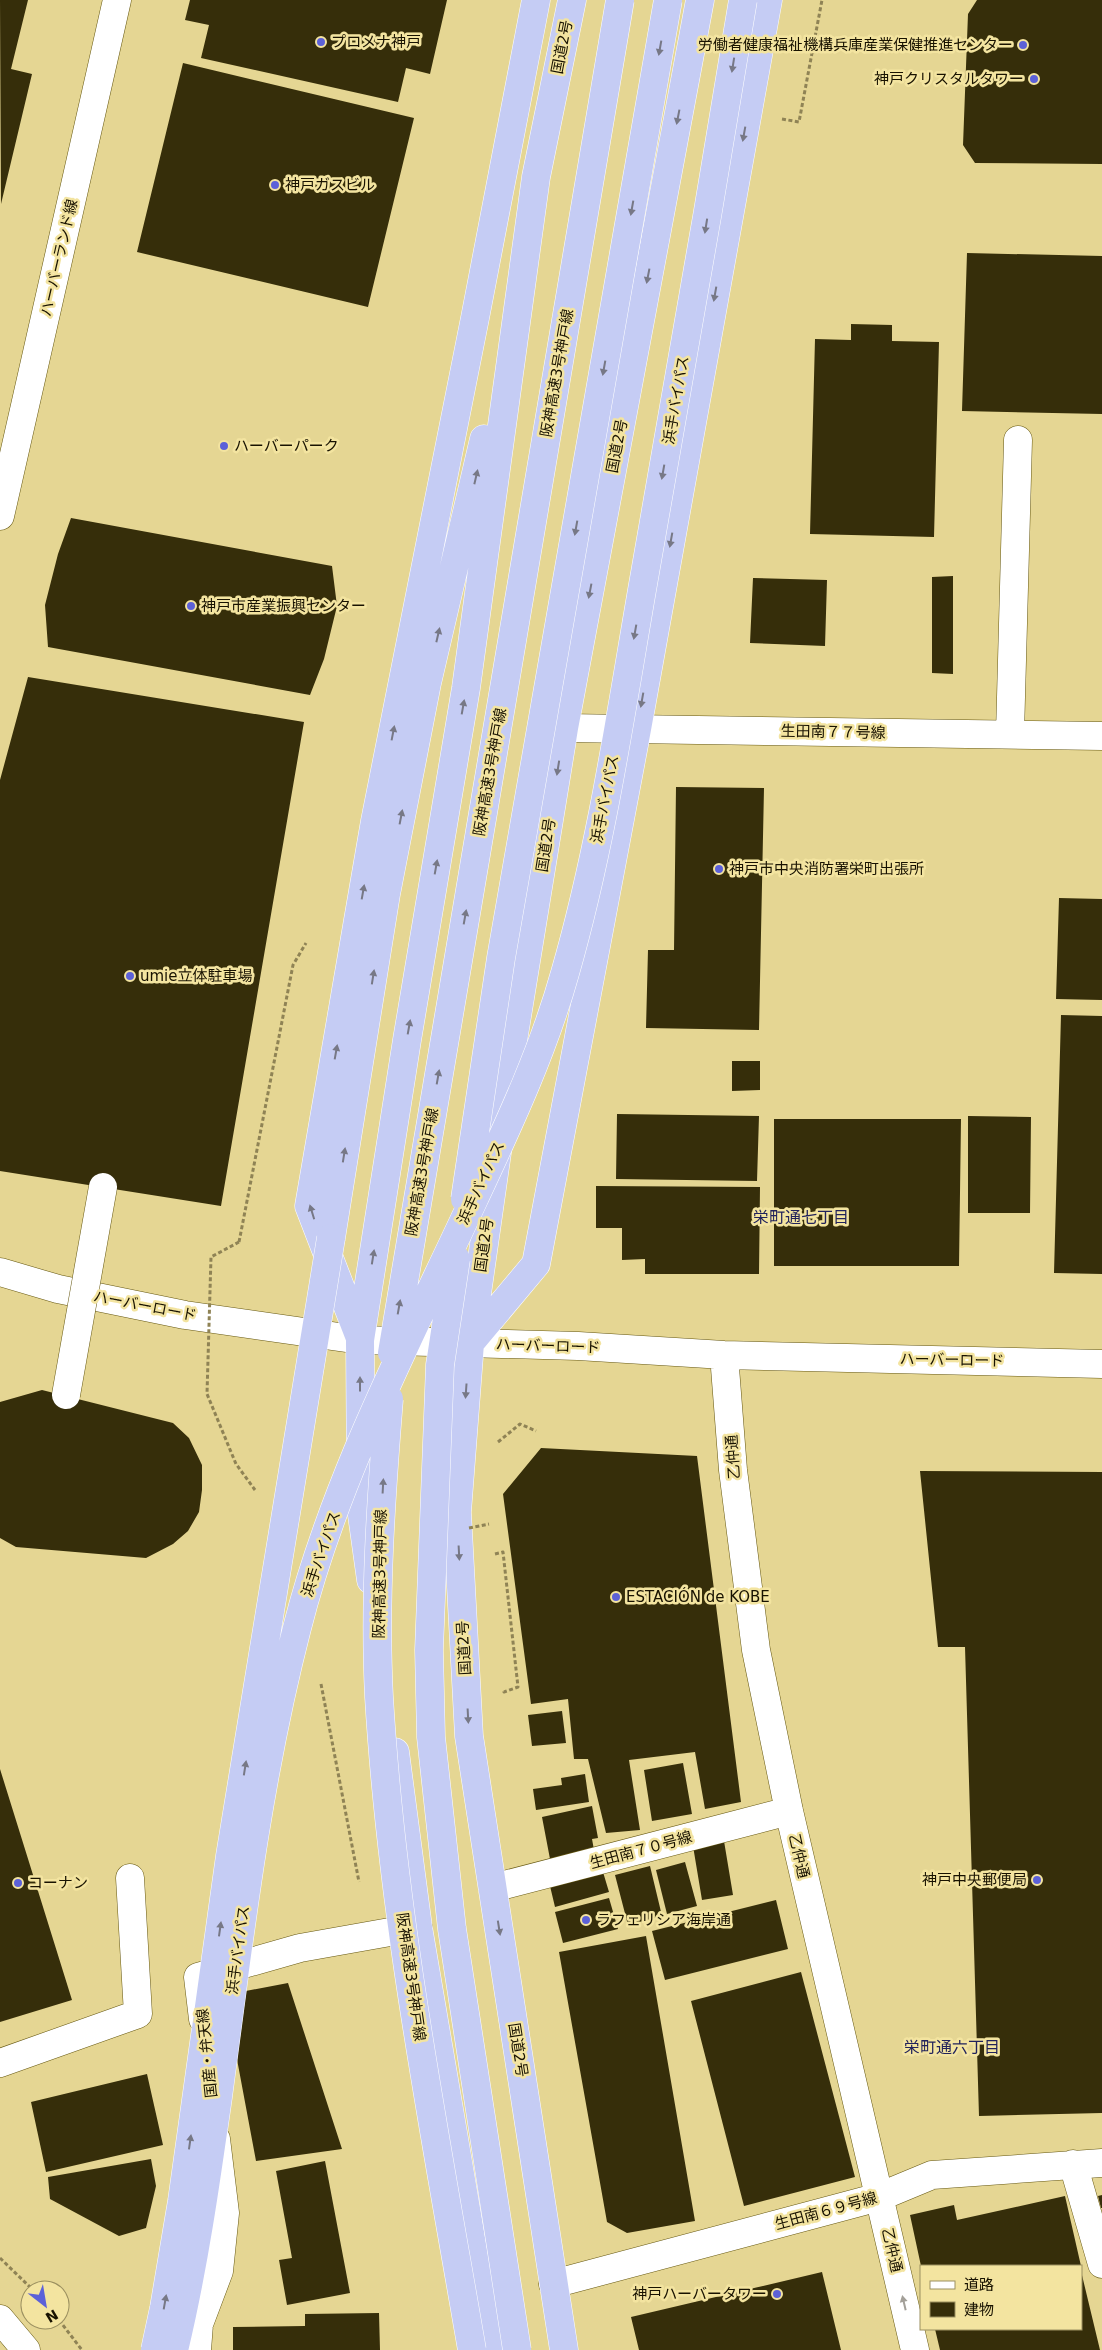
<svg xmlns="http://www.w3.org/2000/svg" width="1102" height="2350" font-family="'DejaVu Sans','Noto Sans JP',sans-serif">
	<rect width="100%" height="100%" fill="#e5d693"/>
	<path fill="#362e0a" d="M0 0H28L11 69 32 74 1 204Z
		M190 0H447L430 74 406 68 398 102 201 58 209 25 185 20Z
		M977 0H1102V164L975 163 963 145 968 14Z
		M183 63 414 118 368 307 137 252Z
		M967 253 1102 256V414L962 411Z
		M851 324 892 325V341L939 342 934 537 810 534 815 339 851 340Z
		M71 518 332 566 337 606 324 659 310 695 48 647 45 605 58 554Z
		M953 576V674L932 673V577Z
		M753 578 827 580 825 646 750 643Z
		M28 677 304 722 221 1206 0 1171V780Z
		M676 787 764 788 759 1030 646 1028 648 950H674Z
		M1059 898 1102 899V1000L1056 999Z
		M1061 1015 1102 1016V1274L1054 1273Z
		M732 1061H760V1090L732 1091Z
		M617 1114 759 1116 757 1181 616 1179Z
		M968 1116 1031 1117 1030 1213H968Z
		M774 1119H961L959 1266H774Z
		M596 1186 760 1187 759 1274H645V1259L622 1260V1228H596Z
		M42 1390 173 1423 189 1438 202 1465V1490L199 1512 188 1531 173 1544 146 1558 16 1547 0 1538V1402Z
		M541 1448 697 1456 741 1802 705 1809 695 1752 629 1760 640 1830 606 1833 588 1759H574L568 1699 531 1704 503 1494Z
		M920 1471 1102 1472V2113L979 2116 965 1647H938Z
		M562 1711 566 1743 532 1746 528 1715Z
		M683 1763 692 1814 652 1821 644 1770Z
		M0 1769 72 2000 0 2022Z
		M585 1774 589 1802 536 1810 533 1789 562 1785 561 1778Z
		M592 1806 598 1838 592 1839 594 1850 550 1859 542 1817Z
		M724 1841 733 1895 702 1900 693 1846Z
		M685 1862 697 1906 667 1914 656 1870Z
		M650 1866 662 1916 628 1925 615 1875Z
		M603 1872 609 1892 555 1907 550 1886Z
		M609 1898 618 1929 563 1943 555 1912Z
		M776 1900 788 1949 665 1980 652 1931Z
		M646 1936 695 2221 627 2233 607 2222 559 1952Z
		M801 1972 855 2177 744 2206 691 2001Z
		M288 1983 342 2149 256 2161 225 1995Z
		M147 2074 163 2145 46 2172 31 2102Z
		M151 2159 156 2186 146 2228 119 2236 50 2199 48 2177Z
		M325 2161 350 2293 287 2305 279 2260 292 2258 276 2171Z
		M1102 2195V2208H1101L1098 2196Z
		M1065 2196 1081 2266H921L910 2215 954 2205 957 2220Z
		M1081 2271 1100 2350H940L935 2329H1081Z
		M822 2272 841 2350H639L631 2317Z
		M379 2313 380 2350H233V2327L305 2326V2314Z"/>
	<g fill="none" stroke-linecap="round" stroke-linejoin="round">
		<defs>
			<path id="minor" d="M0 516 117 0
				M564 728 1102 736
				M1010 734 1018 440
				M0 1272 58 1289 185 1315 360 1340 578 1346 724 1355 1102 1364
				M724 1355 733 1470 756 1650 789 1811 915 2350
				M493 1888 789 1811
				M203 2019 198 1977 300 1948 418 1927
				M0 2063 138 2014 130 1878
				M1073 2164 1102 2264
				M553 2284 879 2197 932 2175 1102 2163
				M0 2319 26 2350
				M197 2350 199 2324 219 2271 225 2213 216 2139"/>
			<path id="highway" d="M331 1238 386 894 427 683 484 439
				M360 1338 309 1206 375 821 475 318 536 0
				M470 1343 536 1264 637 729 768 0
				M371 1580 361 1508 360 1340 407 1040 466 688 536 177 572 0
				M395 1752 418 1927 490 2350
				M564 2350 469 1736 457 1512 470 1343 512 1047 564 728 700 0"/>
		</defs>
		<use href="#minor" stroke="#665811" stroke-width="29"/>
		<use href="#highway" stroke="#fff" stroke-width="29"/>
		<path stroke="#8f8355" stroke-width="3" stroke-dasharray="4 2.5" stroke-linecap="butt" d="M782 119 799 122 822 0
			M239 1242 293 965 306 943
			M498 1442 520 1424 536 1431
			M495 1554 503 1552 518 1687 504 1692 503 1689
			M321 1684 359 1882
			M0 2258 33 2290
			M59 2320 82 2350"/>
		<use href="#minor" stroke="#fff" stroke-width="28"/>
		<use href="#highway" stroke="#c5ccf4" stroke-width="28"/>
		<defs>
			<path id="minor-bridge" d="M66 1395 103 1187"/>
			<path id="highway-bridge" d="M465 1199 501 958 668 0
				M456 1259 440 1365 429 1650 431 1737 452 1929 517 2350
				M392 1353 620 0
				M389 1399C381 1498 374 1598 379 1697 392 1916 435 2134 472 2350
				M155 2350 164 2308 182 2201 230 1856 331 1238
				M174 2350C194 2267 206 2182 218 2097 239 1940 257 1782 297 1628 335 1478 409 1339 474 1199 508 1126 543 1052 565 973 601 848 620 718 642 590 677 393 711 197 743 0"/>
		</defs>
		<use href="#minor-bridge" stroke="#665811" stroke-width="29" stroke-linecap="butt"/>
		<use href="#highway-bridge" stroke="#fff" stroke-width="29" stroke-linecap="butt"/>
		<path stroke="#8f8355" stroke-width="3" stroke-dasharray="4 2.5" stroke-linecap="butt" d="M239 1242 211 1257 207 1394 236 1464 255 1490
			M469 1528 489 1524"/>
		<use href="#minor-bridge" stroke="#fff" stroke-width="28"/>
		<use href="#highway-bridge" stroke="#c5ccf4" stroke-width="28"/>
	</g>
	<defs><path id="oneway-solid" d="M-6-.8H1V-3.2L6.5 0L1 3.2V.8H-6Z" transform="scale(1.25)"/></defs>
	<g fill="#777886">
		<use href="#oneway-solid" transform="translate(660 48) rotate(100)"/>
		<use href="#oneway-solid" transform="translate(733 65) rotate(99)"/>
		<use href="#oneway-solid" transform="translate(678 117) rotate(101)"/>
		<use href="#oneway-solid" transform="translate(744 134) rotate(100)"/>
		<use href="#oneway-solid" transform="translate(632 208) rotate(100)"/>
		<use href="#oneway-solid" transform="translate(706 226) rotate(99)"/>
		<use href="#oneway-solid" transform="translate(648 276) rotate(101)"/>
		<use href="#oneway-solid" transform="translate(715 294) rotate(100)"/>
		<use href="#oneway-solid" transform="translate(604 368) rotate(100)"/>
		<use href="#oneway-solid" transform="translate(663 472) rotate(100)"/>
		<use href="#oneway-solid" transform="translate(476 477) rotate(-77)"/>
		<use href="#oneway-solid" transform="translate(576 528) rotate(100)"/>
		<use href="#oneway-solid" transform="translate(671 540) rotate(100)"/>
		<use href="#oneway-solid" transform="translate(590 591) rotate(101)"/>
		<use href="#oneway-solid" transform="translate(635 632) rotate(100)"/>
		<use href="#oneway-solid" transform="translate(438 635) rotate(-77)"/>
		<use href="#oneway-solid" transform="translate(642 700) rotate(100)"/>
		<use href="#oneway-solid" transform="translate(463 707) rotate(-80)"/>
		<use href="#oneway-solid" transform="translate(393 733) rotate(-79)"/>
		<use href="#oneway-solid" transform="translate(558 768) rotate(99)"/>
		<use href="#oneway-solid" transform="translate(401 817) rotate(-79)"/>
		<use href="#oneway-solid" transform="translate(436 867) rotate(-80)"/>
		<use href="#oneway-solid" transform="translate(363 892) rotate(-80)"/>
		<use href="#oneway-solid" transform="translate(465 917) rotate(-80)"/>
		<use href="#oneway-solid" transform="translate(373 977) rotate(-81)"/>
		<use href="#oneway-solid" transform="translate(409 1027) rotate(-80)"/>
		<use href="#oneway-solid" transform="translate(336 1052) rotate(-80)"/>
		<use href="#oneway-solid" transform="translate(438 1077) rotate(-80)"/>
		<use href="#oneway-solid" transform="translate(344 1155) rotate(-81)"/>
		<use href="#oneway-solid" transform="translate(312 1212) rotate(-107)"/>
		<use href="#oneway-solid" transform="translate(373 1257) rotate(-81)"/>
		<use href="#oneway-solid" transform="translate(399 1307) rotate(-80)"/>
		<use href="#oneway-solid" transform="translate(360 1384) rotate(-90)"/>
		<use href="#oneway-solid" transform="translate(466 1391) rotate(94)"/>
		<use href="#oneway-solid" transform="translate(383 1486) rotate(-87)"/>
		<use href="#oneway-solid" transform="translate(459 1553) rotate(87)"/>
		<use href="#oneway-solid" transform="translate(468 1716) rotate(87)"/>
		<use href="#oneway-solid" transform="translate(245 1768) rotate(-81)"/>
		<use href="#oneway-solid" transform="translate(499 1928) rotate(81)"/>
		<use href="#oneway-solid" transform="translate(220 1929) rotate(-82)"/>
		<use href="#oneway-solid" transform="translate(190 2142) rotate(-82)"/>
		<use href="#oneway-solid" transform="translate(165 2302) rotate(-80)"/>
	</g>
	<use fill="#a3a099" href="#oneway-solid" transform="translate(904 2303) rotate(-103)"/>
	<g fill="#5c61d8" stroke="#f3e4a0" stroke-width="2">
		<circle cx="321" cy="42" r="5"/>
		<circle cx="1023" cy="45" r="5"/>
		<circle cx="1034" cy="79" r="5"/>
		<circle cx="275" cy="185" r="5"/>
		<circle cx="224" cy="446" r="5"/>
		<circle cx="191" cy="606" r="5"/>
		<circle cx="719" cy="869" r="5"/>
		<circle cx="130" cy="976" r="5"/>
		<circle cx="616" cy="1597" r="5"/>
		<circle cx="1037" cy="1880" r="5"/>
		<circle cx="18" cy="1883" r="5"/>
		<circle cx="586" cy="1920" r="5"/>
		<circle cx="777" cy="2294" r="5"/>
	</g>
	<g text-anchor="middle" dominant-baseline="central" stroke-width="5" stroke-linejoin="round" paint-order="stroke">
		<g font-size="15" fill="#181200" stroke="#f3e4a0" text-anchor="start">
			<text x="331" y="42">プロメナ神戸</text>
			<text x="1013" y="45" text-anchor="end">労働者健康福祉機構兵庫産業保健推進センター</text>
			<text x="1024" y="79" text-anchor="end">神戸クリスタルタワー</text>
			<text x="285" y="185">神戸ガスビル</text>
			<text x="234" y="446">ハーバーパーク</text>
			<text x="201" y="606">神戸市産業振興センター</text>
			<text x="729" y="869">神戸市中央消防署栄町出張所</text>
			<text x="140" y="976">umie立体駐車場</text>
			<text x="626" y="1597">ESTACIÓN de KOBE</text>
			<text x="1027" y="1880" text-anchor="end">神戸中央郵便局</text>
			<text x="28" y="1883">コーナン</text>
			<text x="596" y="1920">ラフェリシア海岸通</text>
			<text x="767" y="2294" text-anchor="end">神戸ハーバータワー</text>
		</g>
		<g font-size="15" fill="#181200" stroke="#f3e4a0">
			<text transform="translate(562 47) rotate(-79)">国道2号</text>
			<text transform="translate(59 258) rotate(-77)">ハーバーランド線</text>
			<text transform="translate(557 373) rotate(-80)">阪神高速3号神戸線</text>
			<text transform="translate(676 400) rotate(-80)">浜手バイパス</text>
			<text transform="translate(617 446) rotate(-79)">国道2号</text>
			<text transform="translate(833 732) rotate(1)">生田南７７号線</text>
			<text transform="translate(490 772) rotate(-80)">阪神高速3号神戸線</text>
			<text transform="translate(605 799) rotate(-79)">浜手バイパス</text>
			<text transform="translate(546 845) rotate(-81)">国道2号</text>
			<text transform="translate(422 1172) rotate(-80)">阪神高速3号神戸線</text>
			<text transform="translate(481 1183) rotate(-65)">浜手バイパス</text>
			<text transform="translate(484 1245) rotate(-82)">国道2号</text>
			<text transform="translate(145 1306) rotate(11)">ハーバーロード</text>
			<text transform="translate(548 1346) rotate(2)">ハーバーロード</text>
			<text transform="translate(952 1360) rotate(1)">ハーバーロード</text>
			<text transform="translate(733 1457) rotate(-94)">乙仲通</text>
			<text transform="translate(321 1554) rotate(-71)">浜手バイパス</text>
			<text transform="translate(380 1574) rotate(-89)">阪神高速3号神戸線</text>
			<text transform="translate(464 1648) rotate(-93)">国道2号</text>
			<text transform="translate(641 1850) rotate(-15)">生田南７０号線</text>
			<text transform="translate(799 1856) rotate(77)">乙仲通</text>
			<text transform="translate(238 1950) rotate(-82)">浜手バイパス</text>
			<text transform="translate(411 1977) rotate(82)">阪神高速3号神戸線</text>
			<text transform="translate(518 2050) rotate(81)">国道2号</text>
			<text transform="translate(207 2053) rotate(-96)">国産・弁天線</text>
			<text transform="translate(826 2211) rotate(-15)">生田南６９号線</text>
			<text transform="translate(892 2250) rotate(77)">乙仲通</text>
		</g>
		<g font-size="16" fill="#21225b" stroke="#f3e4a0">
			<text x="801" y="1217">栄町通七丁目</text>
			<text x="952" y="2047">栄町通六丁目</text>
		</g>
	</g>
	<rect x="920" y="2265" width="162" height="65" fill="#f3e4a0" stroke="#9b9060"/>
	<rect x="930" y="2281" width="25" height="8" fill="#ffffff" stroke="#9b9060"/>
	<text x="964" y="2290" font-size="15" fill="#181200">道路</text>
	<rect x="930" y="2302" width="25" height="15" fill="#362e0a" stroke="#9b9060"/>
	<text x="964" y="2315" font-size="15" fill="#181200">建物</text>
	<g transform="translate(45 2305) rotate(149)"><circle r="24" fill="#f3e4a0" stroke="#9b9060"/>
	<path d="M0-4L9 19L0 12L-9 19Z" fill="#5c61d8"/>
	<text y="-8" font-size="14" font-weight="bold" text-anchor="middle" fill="#181200">N</text>
	</g>
</svg>
